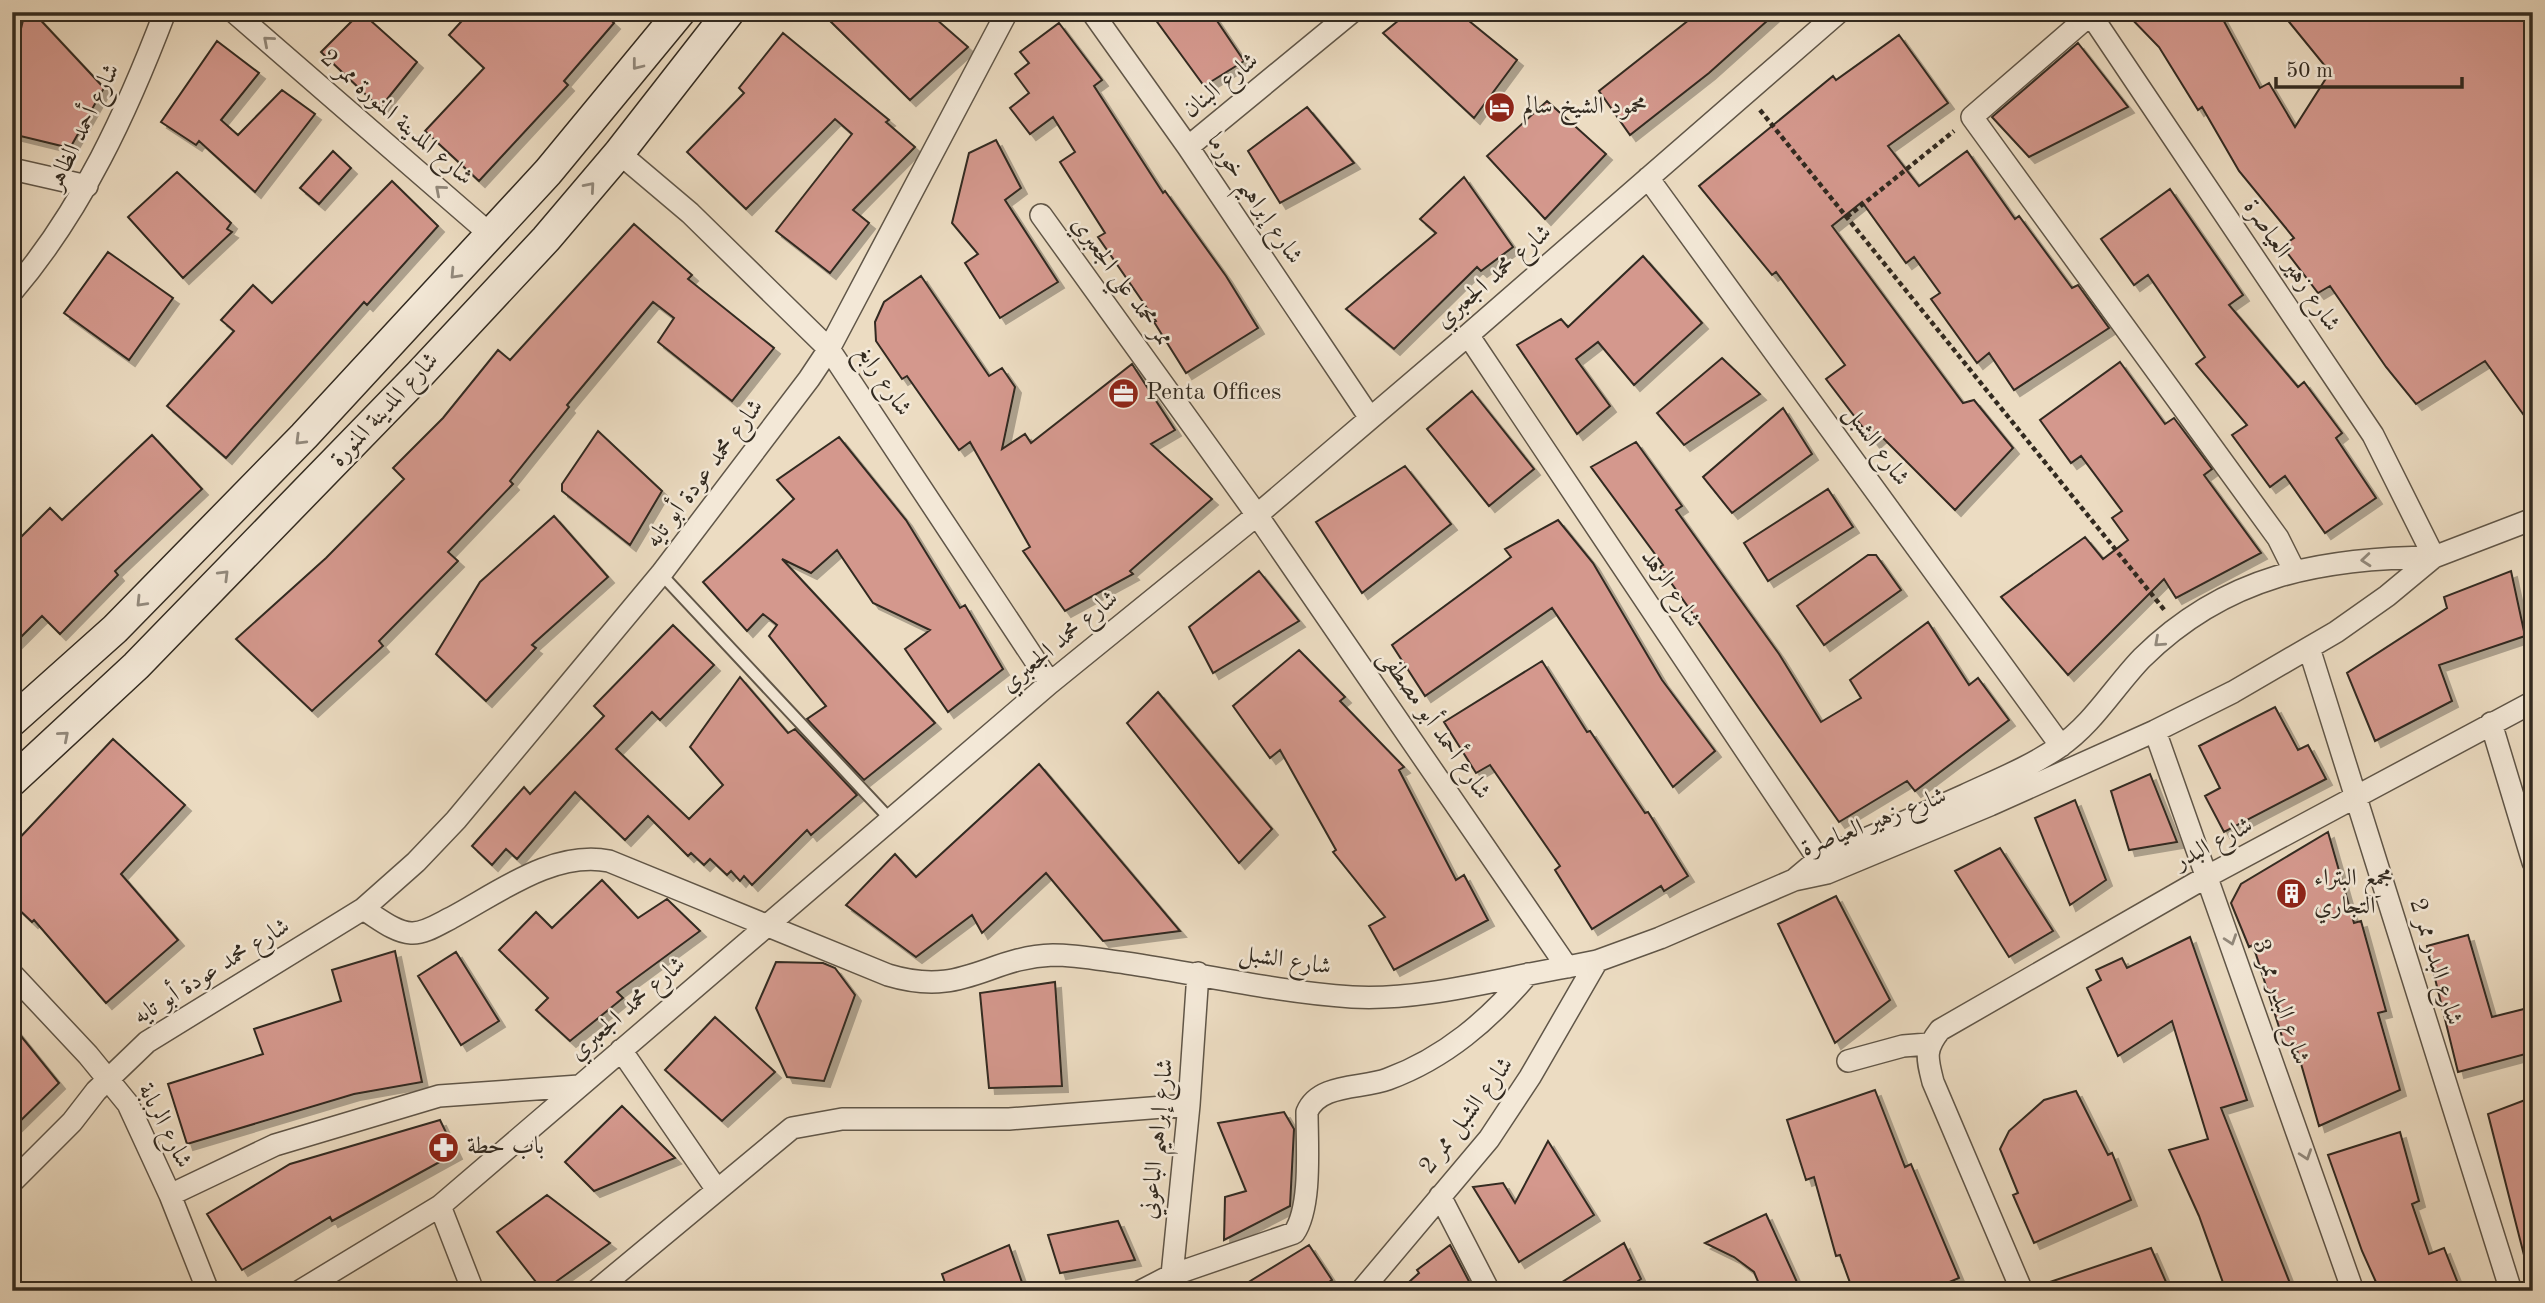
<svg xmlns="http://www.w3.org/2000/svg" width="2545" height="1303" font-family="'Old Standard TT',Amiri,serif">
	<defs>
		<filter id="shadow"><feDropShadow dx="6" dy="6" stdDeviation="0" flood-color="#0004"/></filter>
	</defs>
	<rect width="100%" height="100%" fill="#ecdcc2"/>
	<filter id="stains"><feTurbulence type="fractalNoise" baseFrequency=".00286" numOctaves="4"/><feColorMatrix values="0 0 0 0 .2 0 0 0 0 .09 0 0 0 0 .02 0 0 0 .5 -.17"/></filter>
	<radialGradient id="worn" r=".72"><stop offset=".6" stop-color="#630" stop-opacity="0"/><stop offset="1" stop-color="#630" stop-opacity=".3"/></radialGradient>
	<path fill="#d4988d" stroke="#322a20" stroke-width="2" filter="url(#shadow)" d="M25 12H33L104 88 70 148 12 134V66Z
		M361 12 417 62 380 108 321 52Z
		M470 12H602L614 23 564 81 568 85 479 181 425 131 484 68 449 35Z
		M821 12H928L968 47 910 100Z
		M1166 12H1211L1244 61 1204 86 1155 19Z
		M1409 12H1458L1517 60 1474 118 1383 33Z
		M1699 12H1777L1709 73 1630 135 1599 91Z
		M2125 12H2219L2260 88 2269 83 2295 127 2330 72 2281 12H2533V428L2485 361 2416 404 2386 367 2330 286 2318 293 2282 246 2294 238 2239 171 2202 107 2198 110 2159 47Z
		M1059 23 1102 80 1094 86 1163 193 1165 191 1226 276 1258 328 1186 373 1154 322 1156 321 1098 237 1105 233 1060 162 1075 152 1053 117 1030 134 1010 108 1029 93 1015 74 1029 63 1020 52Z
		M783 33 889 120 886 122 915 147 853 210 869 223 830 273 776 231 852 134 835 119 746 209 687 152 744 93 739 88Z
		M1899 35 1948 103 1888 146 1919 186 1967 151 2015 219 2019 216 2072 288 2078 285 2109 328 2014 390 1989 353 1977 363 1931 299 1940 293 1914 257 1906 263 1862 202 1832 226 1963 403 1974 400 2013 448 1955 510 1881 436 1874 442 1826 379 1845 365 1776 272 1772 275 1699 186 1833 76 1836 80Z
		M217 41 259 73 221 120 238 135 282 90 315 114 255 192 199 141 196 145 161 122Z
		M2078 43 2128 107 2029 157 1992 117Z
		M1547 101 1606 154 1545 219 1487 156Z
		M1307 107 1354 163 1280 203 1248 151Z
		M996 140 1021 188 1005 200 1058 282 1000 318 965 263 978 254 952 223 969 153Z
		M333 151 351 168 319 204 300 188Z
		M177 172 231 223 227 229 232 232 183 278 128 217Z
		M1464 177 1513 247 1481 271 1477 267 1394 349 1346 309 1436 233 1420 219Z
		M392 181 438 226 367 305 364 302 226 458 167 406 234 331 221 320 253 285 272 303Z
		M2170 189 2243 295 2229 305 2298 387 2304 382 2342 433 2336 438 2376 498 2325 533 2285 476 2270 487 2232 435 2247 425 2196 364 2205 357 2148 275 2134 285 2101 239Z
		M634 224 692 275 688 279 774 348 732 401 658 342 674 318 653 302 567 405 569 407 510 481 513 484 448 552 458 561 379 641 383 646 312 711 236 639 326 558 404 479 393 468 443 418 498 350 510 360Z
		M108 252 173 298 129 360 64 313Z
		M1643 256 1702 323 1634 385 1598 342 1576 359 1610 406 1577 434 1517 345 1561 319 1568 327Z
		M921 276 989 376 1002 368 1015 387 1002 449 1025 434 1031 443 1132 364 1175 430 1151 444 1212 499 1130 571 1133 574 1065 611 1023 551 1030 547 970 442 959 450 907 376 902 379 876 341 875 322 884 302Z
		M1722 358 1760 394 1684 445 1657 413Z
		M2120 362 2165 424 2174 418 2212 469 2204 475 2261 553 2176 598 2164 579 2068 675 2001 597 2085 537 2103 559 2128 540 2112 518 2122 511 2081 456 2071 463 2040 420Z
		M1472 391 1534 469 1489 506 1427 429Z
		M1783 408 1812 454 1732 513 1703 477Z
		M598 431 662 491 630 545 562 491V484Z
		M152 435 202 489 115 571 118 575 60 634 42 616 12 646V546L50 508 62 520Z
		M839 437 906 520 960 608 965 605 1003 669 948 712 905 649 930 630 873 603 837 550 811 573 782 559 935 723 864 780 807 719 826 706 769 636 777 625 763 614 747 631 703 582 794 499 777 480Z
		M1636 442 1682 506 1676 510 1779 654 1821 722 1861 698 1850 680 1928 622 1969 685 1978 678 2009 720 1915 791 1907 781 1839 822 1660 567 1663 565 1591 467Z
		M1405 466 1451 524 1362 593 1316 522Z
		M1828 489 1853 527 1768 581 1744 543Z
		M554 516 608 577 532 645 536 648 486 701 436 654 480 582Z
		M1558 520 1593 563 1662 680 1715 751 1673 787 1552 608 1425 696 1392 645 1511 557 1505 549Z
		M1868 555H1876L1901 590 1824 645 1797 606Z
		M1259 571 1299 621 1213 673 1189 627Z
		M2511 571 2525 636 2439 665 2452 701 2375 741 2347 673 2447 608 2444 597Z
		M673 625 714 665 660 720 652 712 616 749 689 819 723 785 690 747 740 677 788 733 795 729 857 795 811 835 807 830 752 885 744 876 740 881 731 871 727 875 710 859 704 865 691 853 688 856 648 816 625 840 575 792 517 859 506 849 492 865 472 846 524 787 530 794 604 716 594 706Z
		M1299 650 1345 697 1340 701 1404 767 1399 770 1456 880 1464 875 1488 920 1394 970 1369 926 1385 917 1333 852 1336 850 1280 750 1270 758 1233 706Z
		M1542 661 1587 732 1590 731 1645 813 1648 812 1688 876 1664 891 1661 886 1592 929 1555 870 1560 866 1490 765 1476 773 1444 722Z
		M1158 692 1272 829 1239 863 1127 723Z
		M2275 707 2298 750 2308 745 2326 779 2224 832 2205 796 2220 788 2199 746Z
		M113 739 185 805 121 874 178 940 106 1003 34 920 32 922 12 903V846Z
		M1039 764 1180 931 1103 941 1046 873 982 933 972 915 916 957 846 905 895 854 916 877Z
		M2150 774 2177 842 2129 850 2111 791Z
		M2075 800 2106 880 2070 905 2035 818Z
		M2328 832 2354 923 2361 921 2386 1011 2378 1013 2400 1090 2319 1126 2295 1043 2285 1046 2253 945 2249 947 2231 903 2241 884Z
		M2000 848 2053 931 2009 957 1955 871Z
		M602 880 638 918 667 899 700 931 617 992 623 998 570 1041 536 1010 548 998 499 950 536 912 552 928Z
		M1836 896 1890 1000 1835 1043 1778 924Z
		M2468 935 2492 1017 2528 1008 2533 1024V1052L2458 1072 2427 946Z
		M2190 937 2247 1100 2221 1108 2293 1291H2226L2199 1216 2169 1150 2208 1139 2172 1021 2118 1056 2087 988 2101 980 2096 970 2122 958 2127 968Z
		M395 951 422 1082 354 1094 187 1144 168 1084 263 1054 254 1029 341 1001 332 970Z
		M456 952 499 1021 461 1045 418 976Z
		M776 962 823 963 835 968 855 995 824 1081 787 1077 756 1008Z
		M1055 982 1062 1086 989 1088 980 993Z
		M715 1017 775 1072 722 1121 665 1070Z
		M12 1025 59 1083 12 1129Z
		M1875 1090 1905 1167 1911 1164 1959 1278 1928 1291H1853L1840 1255 1836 1256 1814 1177 1806 1180 1787 1120Z
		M2076 1091 2108 1155 2112 1153 2131 1200 2034 1243 2013 1195 2018 1193 2000 1149 2009 1131 2044 1100Z
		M2533 1097V1262L2526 1263 2488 1114Z
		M622 1106 675 1158 594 1191 565 1162Z
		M1284 1112 1294 1129 1290 1206 1224 1240 1225 1197 1246 1191 1218 1123Z
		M440 1120 456 1153 332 1221 330 1217 242 1270 207 1214 290 1164Z
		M2400 1132 2419 1201 2412 1204 2429 1254 2444 1248 2461 1291H2380L2362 1251 2328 1155Z
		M1548 1141 1594 1215 1519 1262 1473 1187 1503 1183 1515 1203Z
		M547 1195 610 1243 543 1291 497 1232Z
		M1766 1214 1801 1291H1762L1754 1272 1734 1257 1705 1243Z
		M1118 1221 1135 1260 1060 1273 1048 1235Z
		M1624 1243 1641 1279 1623 1291H1548Z
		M1009 1245 1025 1291H948L942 1274Z
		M1309 1245 1332 1280 1315 1291H1234Z
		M1450 1245 1474 1291H1399L1419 1273 1417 1270Z
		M2151 1248 2170 1291H2035V1287Z"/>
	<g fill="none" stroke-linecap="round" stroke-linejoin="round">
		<defs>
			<path id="lane" d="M661 574 890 819"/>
			<path id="street" d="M234 12 491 235
				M1092 12 1188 147 1370 418
				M2091 14 1972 117 2278 538 2294 570
				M1188 147 1352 12
				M619 153 690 213 829 349 1050 683
				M12 169 87 186
				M1648 178 2061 746
				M1041 215 1257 515 1567 967
				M12 292C82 210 127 112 165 12
				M1468 335 1825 869
				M2309 648 2511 1291
				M2491 723 2533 862
				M2155 731 2353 1291
				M1794 880 1819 859C1868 838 1916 817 1965 795 1997 780 2030 767 2059 747 2093 724 2114 687 2142 658 2226 575 2321 558 2434 557L2373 435 2089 12
				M363 909C377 917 394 932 411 933 424 934 439 924 451 918 498 893 553 850 609 861L888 975C964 998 987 957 1053 955 1077 955 1102 960 1126 963 1201 974 1276 992 1352 997 1422 1001 1497 979 1567 967L1597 961 1660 938 1794 880 1827 873 1990 805 2155 731 2233 692 2336 632 2387 596 2434 557 2533 519
				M12 974 88 1055 128 1104 170 1195 208 1291
				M621 1050 717 1190
				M1848 1061 1903 1046 1928 1044
				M12 1182 72 1122 96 1091 147 1042 363 909 416 862 456 820 661 574 809 379 829 349 1007 12
				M170 1195 275 1145 439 1096 579 1086
				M1440 1196 1489 1291
				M440 1206 473 1291
				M1172 1275 1294 1233C1312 1207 1307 1145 1307 1112 1319 1083 1362 1089 1388 1079 1445 1058 1489 1020 1528 974
				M300 1291 440 1206 1050 683 1257 515 1468 335 1839 12
				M596 1291 792 1128 842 1119H1009L1189 1105
				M1141 1291 1172 1275 1189 1105 1198 973
				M1361 1291 1489 1139 1530 1077 1597 961
				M2022 1291 1933 1082C1927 1058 1924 1050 1940 1030L2208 876 2533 702"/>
			<path id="secondary" d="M12 721 115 629 304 436 548 172 680 12
				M12 781 136 666 419 375 546 239 619 153 729 12"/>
		</defs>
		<use href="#lane" stroke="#605648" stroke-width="14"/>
		<use href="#street" stroke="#605648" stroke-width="24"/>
		<use href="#secondary" stroke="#322a20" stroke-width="33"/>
		<path stroke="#322a20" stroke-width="4.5" stroke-dasharray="5 3.5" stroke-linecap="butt" d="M1760 110 2166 612
			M1847 217 1954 131"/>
		<use href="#lane" stroke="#f3e8d7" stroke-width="10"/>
		<use href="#street" stroke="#f3e8d7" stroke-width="21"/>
		<use href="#secondary" stroke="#f3e8d7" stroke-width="30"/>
	</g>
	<defs><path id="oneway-chevron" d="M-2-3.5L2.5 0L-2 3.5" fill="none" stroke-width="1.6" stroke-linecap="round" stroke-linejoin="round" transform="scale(1.75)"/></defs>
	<g stroke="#92897c">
		<use href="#oneway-chevron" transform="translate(268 41) rotate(-139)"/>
		<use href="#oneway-chevron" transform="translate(637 65) rotate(128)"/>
		<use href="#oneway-chevron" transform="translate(590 187) rotate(-49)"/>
		<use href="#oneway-chevron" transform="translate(440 190) rotate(-139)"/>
		<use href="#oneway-chevron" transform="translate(455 274) rotate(133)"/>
		<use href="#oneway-chevron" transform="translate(300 440) rotate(135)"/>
		<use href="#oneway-chevron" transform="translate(2366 560) rotate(175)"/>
		<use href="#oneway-chevron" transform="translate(224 575) rotate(-45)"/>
		<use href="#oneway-chevron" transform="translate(141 602) rotate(134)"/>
		<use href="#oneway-chevron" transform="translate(2159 642) rotate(138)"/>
		<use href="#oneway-chevron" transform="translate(64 736) rotate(-41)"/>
		<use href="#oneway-chevron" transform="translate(2231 940) rotate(71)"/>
		<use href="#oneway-chevron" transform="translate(2306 1155) rotate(71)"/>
	</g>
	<defs>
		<symbol id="hotel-disc" viewBox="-11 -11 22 22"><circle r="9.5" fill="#8f2418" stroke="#f3e8d7"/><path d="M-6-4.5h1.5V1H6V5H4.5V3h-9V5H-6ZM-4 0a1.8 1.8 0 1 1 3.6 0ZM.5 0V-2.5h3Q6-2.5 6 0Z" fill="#fff"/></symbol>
		<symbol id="office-disc" viewBox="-11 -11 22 22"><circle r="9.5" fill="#8f2418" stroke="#f3e8d7"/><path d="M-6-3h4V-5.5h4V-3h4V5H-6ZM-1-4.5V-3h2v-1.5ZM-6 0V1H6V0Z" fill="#fff"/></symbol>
		<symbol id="building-disc" viewBox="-11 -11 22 22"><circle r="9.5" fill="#8f2418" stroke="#f3e8d7"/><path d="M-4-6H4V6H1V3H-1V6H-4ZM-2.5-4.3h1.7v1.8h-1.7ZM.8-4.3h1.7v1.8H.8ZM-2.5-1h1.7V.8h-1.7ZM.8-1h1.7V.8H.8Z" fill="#fff"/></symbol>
		<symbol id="pharmacy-disc" viewBox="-11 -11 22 22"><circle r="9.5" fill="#8f2418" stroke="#f3e8d7"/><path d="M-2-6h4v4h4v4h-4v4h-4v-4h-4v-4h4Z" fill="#fff"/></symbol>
	</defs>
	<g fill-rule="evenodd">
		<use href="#hotel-disc" x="1482" y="90" width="35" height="35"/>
		<use href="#office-disc" x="1106" y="376" width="35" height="35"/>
		<use href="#building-disc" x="2274" y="876" width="35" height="35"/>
		<use href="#pharmacy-disc" x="426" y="1130" width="35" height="35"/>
	</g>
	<g text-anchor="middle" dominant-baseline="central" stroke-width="5" stroke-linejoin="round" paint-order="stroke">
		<g font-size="24" fill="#322a20" stroke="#f3e8d7">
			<text transform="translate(1221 86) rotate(-39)">شارع البنان</text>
			<text transform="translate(396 118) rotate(41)">شارع المدينة المنورة ممر 2</text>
			<text transform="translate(84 127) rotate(-64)">شارع أحمد الظاهر</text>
			<text transform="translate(1254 199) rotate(56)">شارع إبراهيم خورما</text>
			<text transform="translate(2291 266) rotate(56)">شارع زهير العياصرة</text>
			<text transform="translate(1494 277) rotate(-41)">شارع محمد الجعبري</text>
			<text transform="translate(1121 282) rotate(54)">ممر محمد علي الجعبري</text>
			<text transform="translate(883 381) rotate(56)">شارع رابغ</text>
			<text transform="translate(385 410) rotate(-47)">شارع المدينة المنورة</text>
			<text transform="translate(1876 446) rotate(54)">شارع الشبل</text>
			<text transform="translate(705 474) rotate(-53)">شارع محمد عودة أبو تايه</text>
			<text transform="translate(1670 589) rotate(56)">شارع الزهد</text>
			<text transform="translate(1060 642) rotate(-40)">شارع محمد الجعبري</text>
			<text transform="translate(1434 725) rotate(55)">شارع أحمد أبو مصطفى</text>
			<text transform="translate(1874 823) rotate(-21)">شارع زهير العياصرة</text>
			<text transform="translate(2214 844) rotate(-28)">شارع البدر</text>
			<text transform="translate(1285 961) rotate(9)">شارع الشبل</text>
			<text transform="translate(2435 962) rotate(73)">شارع البدر ممر 2</text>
			<text transform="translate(212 972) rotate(-32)">شارع محمد عودة أبو تايه</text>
			<text transform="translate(2280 1002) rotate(71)">شارع البدر ممر 3</text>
			<text transform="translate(628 1009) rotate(-41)">شارع محمد الجعبري</text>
			<text transform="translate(1467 1116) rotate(-53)">شارع الشبل ممر 2</text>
			<text transform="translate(164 1126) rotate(63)">شارع الربابة</text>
			<text transform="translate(1158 1139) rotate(-84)">شارع إبراهيم الباعوني</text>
		</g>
		<g font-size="24" fill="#322a20" stroke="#f3e8d7" text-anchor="start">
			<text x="1523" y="107">محمود الشيخ سالم</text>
			<text x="1146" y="393">Penta Offices</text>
			<text x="2314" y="879">مجمع البتراء<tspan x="2314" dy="28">التجاري</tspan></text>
			<text x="467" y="1147">باب حطة</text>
		</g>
	</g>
	<rect width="2545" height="1303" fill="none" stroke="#ecdcc2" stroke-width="42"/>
	<rect x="14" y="14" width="2517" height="1275" fill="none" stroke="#322a20" stroke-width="3.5"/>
	<rect x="21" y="21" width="2503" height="1261" fill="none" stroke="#322a20" stroke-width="2"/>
	<path d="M2276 77v10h186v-10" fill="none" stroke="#322a20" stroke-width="3.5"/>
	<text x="2286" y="77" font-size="21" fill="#322a20" stroke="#f3e8d7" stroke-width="5" paint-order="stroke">50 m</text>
	<rect width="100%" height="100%" filter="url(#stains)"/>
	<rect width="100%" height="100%" fill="url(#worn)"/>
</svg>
